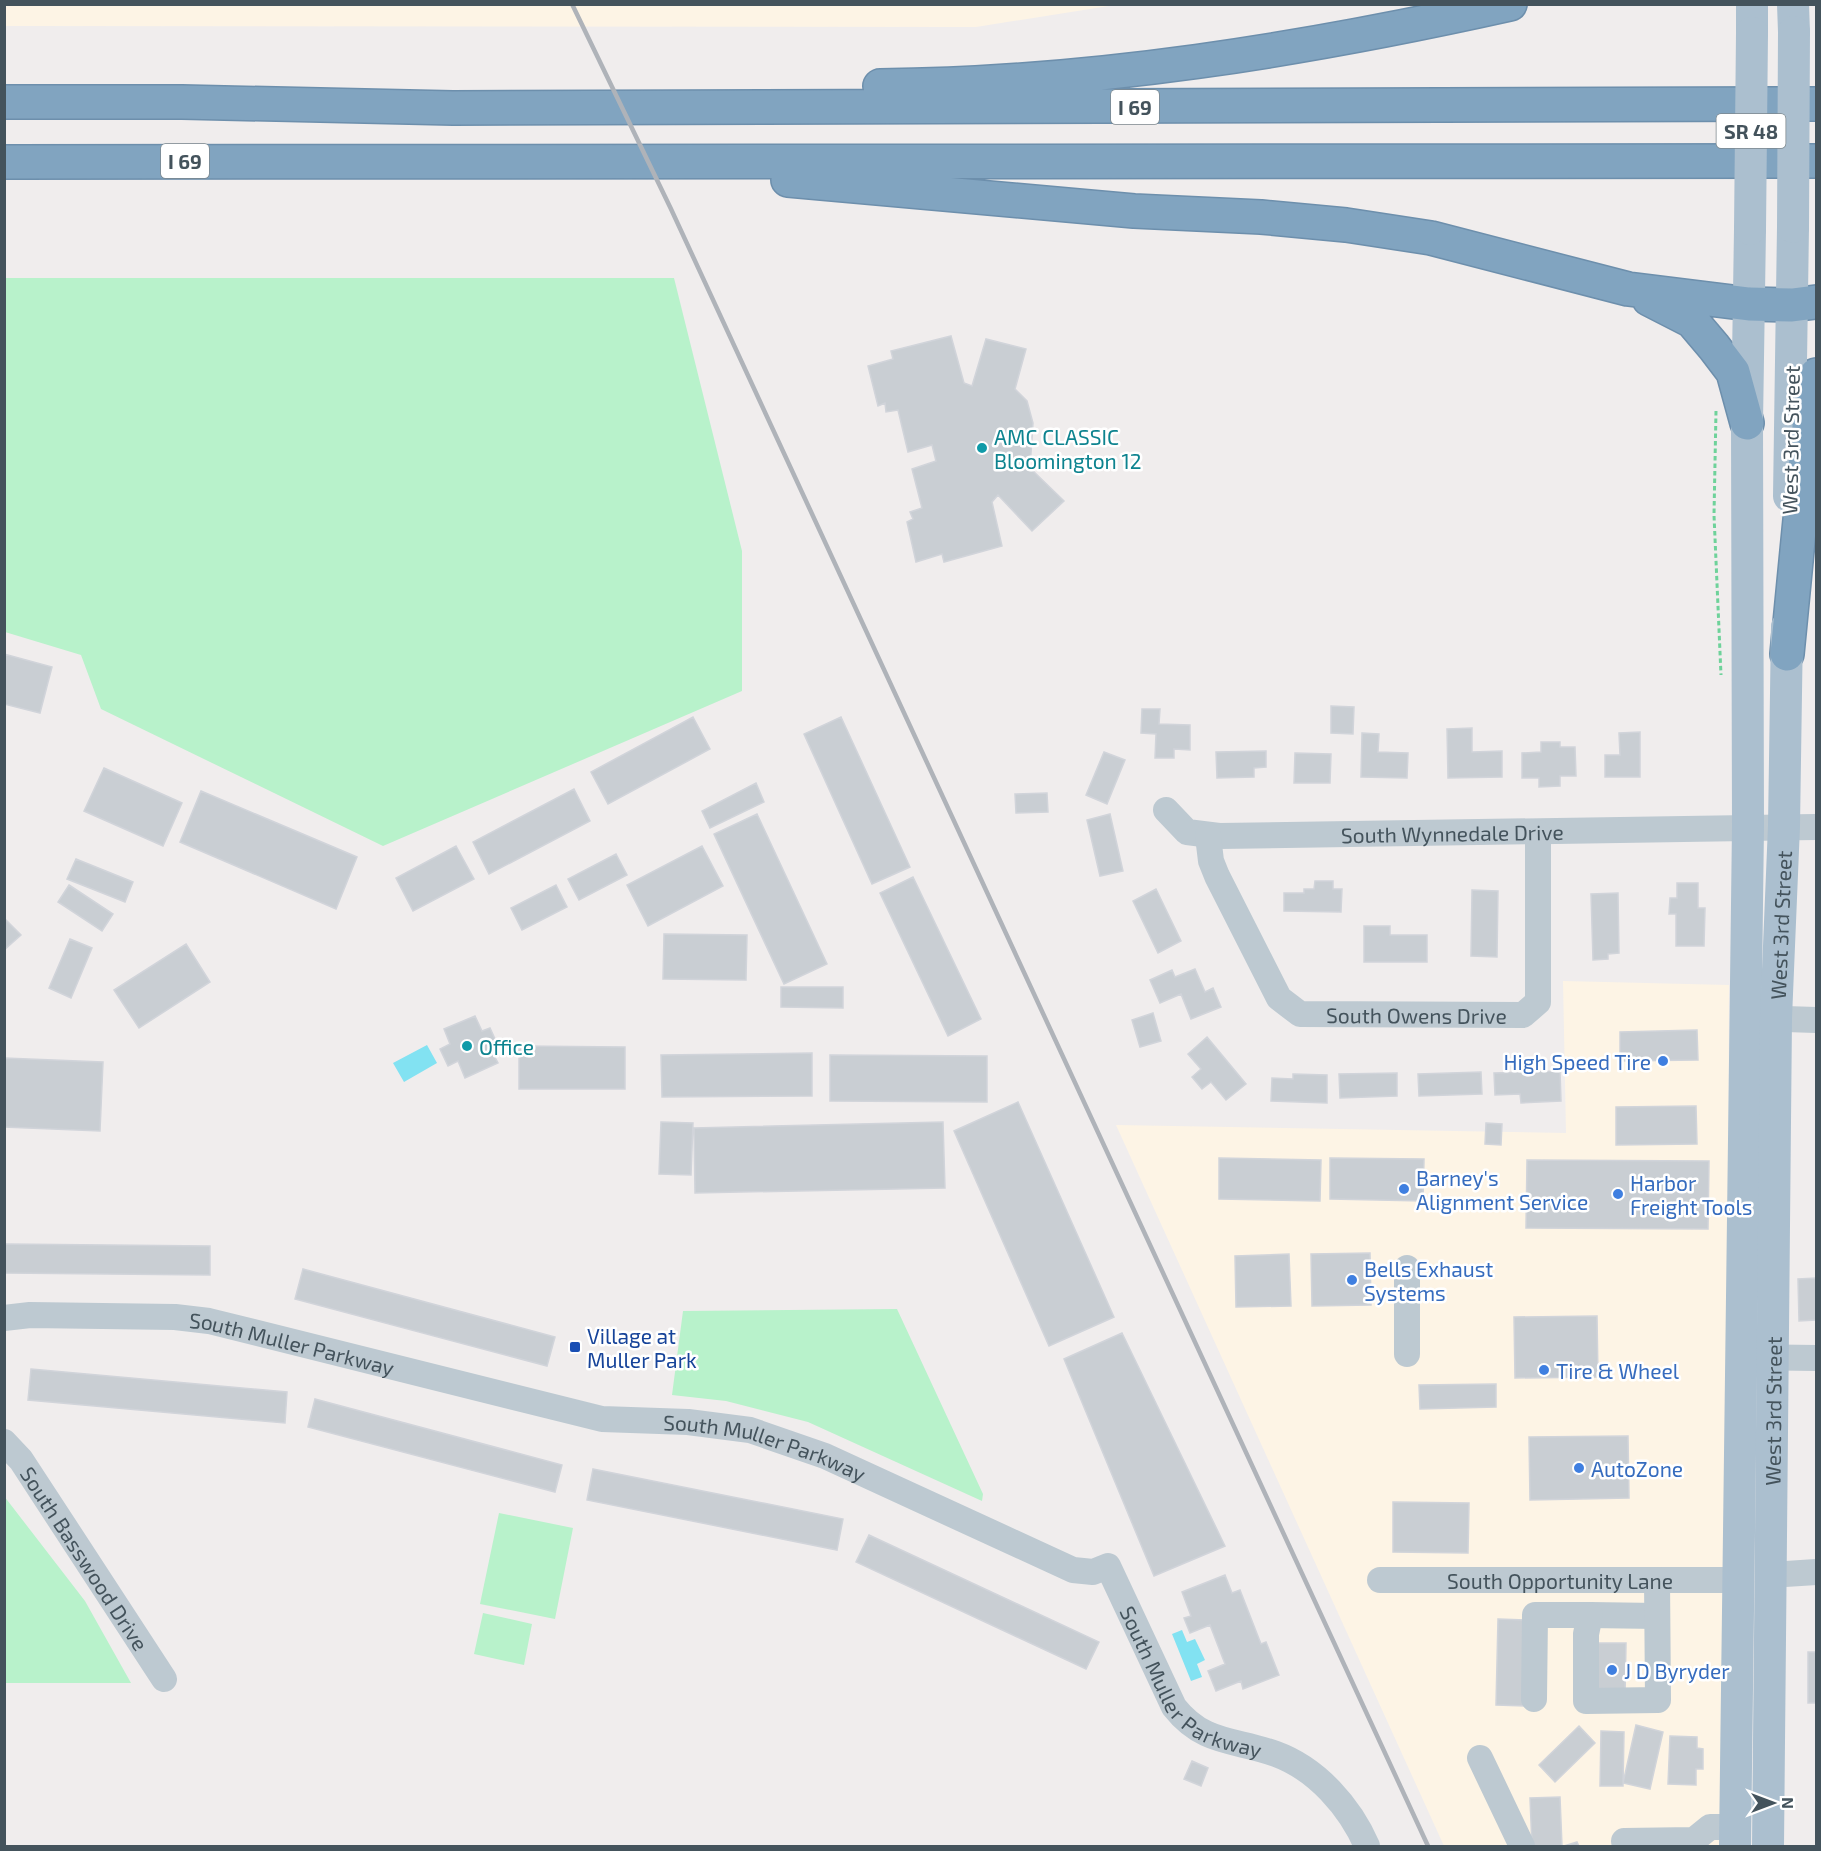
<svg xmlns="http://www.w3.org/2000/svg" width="1821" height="1851" font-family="'Exo 2',sans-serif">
	<rect width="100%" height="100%" fill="#f0eded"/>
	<path fill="#fdf4e5" d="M5 4H1115V5L976 27 5 26Z
		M1563 981 1729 985 1726 1846H1444L1116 1125 1566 1133Z"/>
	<path fill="#b8f2cb" d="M5 278H674L742 551V691L383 846 101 709 81 655 5 632Z
		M897 1309 983 1494 982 1501 808 1422 726 1401 672 1395 683 1311Z
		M4 1496 85 1601 131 1683H5Z
		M499 1513 573 1528 555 1619 480 1604Z
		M483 1613 532 1624 524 1665 474 1654Z"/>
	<path fill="#82e2f2" d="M427 1045 437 1063 404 1082 393 1063Z
		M1182 1630 1187 1642 1195 1639 1205 1660 1197 1664 1202 1677 1191 1681 1172 1634Z"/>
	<path fill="#c9ced3" stroke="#d1d4da" stroke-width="1.5" d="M951 336 964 383 972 386 986 339 1026 349 1015 389 1027 401 1033 423 1030 468 1064 501 1032 531 998 495 992 502 1002 546 944 562 942 554 916 562 907 522 913 519 910 512 922 508 912 469 936 461 932 445 908 452 898 410 886 412 885 403 878 406 868 366 893 359 891 351Z
		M4 654 52 667 40 713 4 704Z
		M1331 706 1354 707 1353 734 1331 733Z
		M1142 709H1160L1159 724 1190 725V750L1174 749V758H1155L1156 734 1141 733Z
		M693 717 710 749 608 804 591 772Z
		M841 717 910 867 872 884 804 734Z
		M1472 728V752L1502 751V777L1448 778 1447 729Z
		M1640 732V777H1605V755H1620L1619 733Z
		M1362 733 1379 734 1378 752 1408 753 1407 778 1361 777Z
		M1541 742H1560V747H1575L1576 776H1560V786L1539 787V778H1522V753L1541 752Z
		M1266 751V767L1254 768V777L1217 778 1216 752Z
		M1104 752 1125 760 1107 804 1086 795Z
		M1295 753 1331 754 1330 783H1294Z
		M104 768 182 803 163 846 84 811Z
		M756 783 764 802 710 828 702 811Z
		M574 789 590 821 489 874 473 842Z
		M201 791 357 857 336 909 180 842Z
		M1047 793 1048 812 1016 813 1015 794Z
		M757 814 827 964 784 984 714 834Z
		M1110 814 1123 871 1100 876 1087 820Z
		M456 846 474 879 413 911 396 878Z
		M702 846 723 886 648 926 627 885Z
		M616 854 627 875 579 900 568 879Z
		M76 859 133 882 125 902 67 879Z
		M913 877 981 1019 948 1036 880 893Z
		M1315 881H1333V889H1342L1341 912 1284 911V893H1304V889H1314Z
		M1677 883H1698V908H1705L1704 946H1676V914H1669L1670 898H1677Z
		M69 885 113 914 102 931 58 902Z
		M556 885 567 907 522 930 511 908Z
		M1156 889 1181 941 1158 953 1133 901Z
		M1472 890 1498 891 1497 957 1471 956Z
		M1618 893 1619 953 1608 954V959L1593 960 1591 894Z
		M4 918 21 935 4 950Z
		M1364 926H1390V935H1427V962H1364Z
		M664 934 747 935 746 980 663 979Z
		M70 939 92 948 71 998 49 988Z
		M186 944 210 982 139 1028 114 990Z
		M1195 969 1205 992 1213 988 1221 1007 1191 1019 1181 994 1160 1003 1150 980 1172 970 1175 977Z
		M781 987H843V1008L781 1007Z
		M1153 1013 1161 1041 1140 1047 1132 1020Z
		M475 1016 482 1031 490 1028 496 1041 488 1044 498 1063 465 1078 458 1061 448 1066 440 1049 450 1044 444 1029Z
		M1697 1030 1698 1060 1620 1061V1032Z
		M1207 1037 1246 1084 1226 1100 1211 1082 1202 1089 1192 1077 1201 1069 1188 1054Z
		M519 1046 625 1047V1089H519Z
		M812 1053V1096L662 1097 661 1055Z
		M830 1055 987 1056V1102L830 1101Z
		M4 1058 103 1062 100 1131 4 1127Z
		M1560 1071 1561 1101 1521 1103 1520 1094 1495 1095 1494 1073Z
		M1481 1072 1482 1094 1419 1096 1418 1074Z
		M1397 1073V1096L1340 1098 1339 1074Z
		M1293 1074 1327 1075V1103L1271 1101 1272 1078 1293 1079Z
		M1018 1102 1114 1317 1049 1346 954 1131Z
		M1696 1106 1697 1144 1616 1145V1107Z
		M661 1122 693 1123 691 1175 659 1174Z
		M943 1122 945 1188 695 1193 694 1128Z
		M1486 1123 1502 1124 1501 1145 1485 1144Z
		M1219 1158 1321 1160 1320 1201 1219 1199Z
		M1330 1158 1424 1159 1423 1201 1330 1199Z
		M1527 1160 1709 1161 1708 1229 1526 1228Z
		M4 1244 210 1246V1275L4 1273Z
		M1370 1253 1371 1305 1312 1306 1311 1254Z
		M1289 1254 1291 1306 1236 1307 1235 1256Z
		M303 1269 555 1337 547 1366 295 1299Z
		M1816 1278V1320L1799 1321 1798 1279Z
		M1597 1316 1598 1377 1515 1378 1514 1317Z
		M1122 1333 1225 1546 1154 1576 1064 1359Z
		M31 1369 287 1392 285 1423 28 1400Z
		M1496 1384V1407L1420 1409 1419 1385Z
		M315 1399 562 1465 555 1492 308 1427Z
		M1628 1436 1629 1498 1530 1500 1529 1437Z
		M593 1469 843 1519 837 1550 587 1500Z
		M1393 1502 1469 1503 1468 1553 1393 1552Z
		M869 1535 1099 1642 1086 1669 856 1562Z
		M1225 1575 1232 1593 1240 1590 1261 1644 1266 1642 1279 1675 1243 1689 1241 1681 1216 1691 1208 1671 1225 1664 1210 1625 1190 1633 1184 1618 1191 1616 1182 1592Z
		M1498 1619 1528 1620 1525 1706 1496 1705Z
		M1596 1643H1626L1625 1697 1595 1696Z
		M1808 1652H1816V1703H1808Z
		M1636 1725 1663 1732 1650 1789 1623 1783Z
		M1579 1726 1595 1743 1555 1782 1539 1765Z
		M1601 1731 1624 1732 1623 1786H1600Z
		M1670 1736 1697 1737V1748L1703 1749V1769H1696V1785L1668 1784Z
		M1192 1761 1208 1768 1201 1786 1184 1779Z
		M1560 1797 1562 1846H1532L1530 1798Z
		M1577 1842 1579 1846H1564Z"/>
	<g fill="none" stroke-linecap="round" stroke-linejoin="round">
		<defs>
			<path id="highway" d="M880 86C1092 84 1303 50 1510 4
				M4 102H182L453 108 1816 104
				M4 162 1816 161
				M788 180 1134 211 1261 217 1346 225 1431 238 1628 289 1749 304 1792 305 1816 302
				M1649 299 1692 321 1714 347 1733 372 1747 423
				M1787 654 1813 386 1816 375"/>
		</defs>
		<use href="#highway" stroke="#6d8fac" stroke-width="36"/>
		<path stroke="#6ed29a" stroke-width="3" stroke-dasharray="4.5 3" stroke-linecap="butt" d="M1716 411 1714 515 1721 675"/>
		<g stroke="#bdc9d1" stroke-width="26">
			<path id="s1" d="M1166 810 1187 832 1219 836 1816 827"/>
			<path id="s2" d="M1208 836 1211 861 1217 876 1279 998 1300 1014 1523 1015 1538 1002V833"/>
			<path d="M1757 1018 1816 1020"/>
			<path d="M1407 1268V1354"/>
			<path id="s3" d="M4 1318 30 1315 175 1317 209 1321 602 1419 688 1422 750 1430 825 1456 1073 1570 1093 1572 1108 1566 1174 1707C1204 1745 1235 1739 1276 1754 1317 1769 1350 1807 1367 1846"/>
			<path d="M1754 1357 1816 1358"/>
			<path id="s4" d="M4 1442 21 1460 164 1679"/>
			<path d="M1770 1575 1816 1572"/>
			<path id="s5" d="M1380 1580H1738"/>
			<path d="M1590 1615 1657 1616"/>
			<path d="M1534 1699 1535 1615H1590L1586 1634V1701L1658 1700 1657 1580"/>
			<path d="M1480 1758 1522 1846"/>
			<path d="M1624 1841 1694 1840 1710 1827H1735"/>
		</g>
		<g stroke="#abbfcf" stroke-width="32">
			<path d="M1752 4V33"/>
			<path d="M1793 4 1794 32"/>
			<path d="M1789 496 1793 227"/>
			<path d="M1735 1846 1748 826 1747 423 1750 229"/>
			<path id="s6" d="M1768 1846 1776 1018 1784 826 1787 627"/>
		</g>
		<use href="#highway" stroke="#81a4c0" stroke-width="33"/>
		<path stroke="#afb3b9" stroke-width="4.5" d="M572 4 671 209 1428 1846"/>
		<path stroke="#abbfcf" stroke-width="32" d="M1793 227 1794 32
			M1750 229 1752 33"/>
	</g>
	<g fill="#0f9aa8" stroke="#fff" stroke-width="2">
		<circle cx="982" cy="448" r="6"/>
		<circle cx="467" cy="1046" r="6"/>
	</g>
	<g fill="#3f7fe0" stroke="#fff" stroke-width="2">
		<circle cx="1663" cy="1061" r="6"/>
		<circle cx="1404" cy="1189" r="6"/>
		<circle cx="1618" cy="1194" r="6"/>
		<circle cx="1352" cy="1280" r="6"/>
		<circle cx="1544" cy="1370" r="6"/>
		<circle cx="1579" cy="1468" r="6"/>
		<circle cx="1612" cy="1670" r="6"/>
	</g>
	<rect fill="#1a4fb4" stroke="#fff" stroke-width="2" x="569" y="1341" width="12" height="12" rx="3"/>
	<g text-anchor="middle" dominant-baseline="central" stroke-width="5" stroke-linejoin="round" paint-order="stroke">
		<g fill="#fff" stroke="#7c878d" stroke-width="1.5">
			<rect x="1111" y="90" width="48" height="34" rx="4.5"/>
			<rect x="1716.5" y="114" width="69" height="34" rx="4.5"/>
			<rect x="161" y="144" width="48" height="34" rx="4.5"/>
		</g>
		<g font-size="20" font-weight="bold" fill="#44535c">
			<text x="1135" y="107">I 69</text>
			<text x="1751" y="131">SR 48</text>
			<text x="185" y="161">I 69</text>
		</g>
		<g font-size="21" fill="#0d838f" stroke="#fff" text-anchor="start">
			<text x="994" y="436">AMC CLASSIC<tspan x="994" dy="24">Bloomington 12</tspan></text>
			<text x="479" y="1046">Office</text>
		</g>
		<g font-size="21" fill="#44535c" stroke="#fff">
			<text transform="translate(1790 440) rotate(-89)">West 3rd Street</text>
			<text stroke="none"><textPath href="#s1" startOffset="296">South Wynnedale Drive</textPath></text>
			<text stroke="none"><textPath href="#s6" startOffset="921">West 3rd Street</textPath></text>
			<text stroke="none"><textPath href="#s2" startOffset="321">South Owens Drive</textPath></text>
			<text stroke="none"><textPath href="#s3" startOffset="291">South Muller Parkway</textPath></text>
			<text stroke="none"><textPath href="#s6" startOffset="435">West 3rd Street</textPath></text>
			<text stroke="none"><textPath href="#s3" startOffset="777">South Muller Parkway</textPath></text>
			<text stroke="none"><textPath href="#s4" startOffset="142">South Basswood Drive</textPath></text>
			<text stroke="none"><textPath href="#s5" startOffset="180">South Opportunity Lane</textPath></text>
			<text stroke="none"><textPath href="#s3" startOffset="1298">South Muller Parkway</textPath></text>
		</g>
		<g font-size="21" fill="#366cbe" stroke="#fff" text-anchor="start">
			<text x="1651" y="1061" text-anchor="end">High Speed Tire</text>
			<text x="1416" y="1177">Barney's<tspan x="1416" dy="24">Alignment Service</tspan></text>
			<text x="1630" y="1182">Harbor<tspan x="1630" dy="24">Freight Tools</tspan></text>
			<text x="1364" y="1268">Bells Exhaust<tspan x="1364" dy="24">Systems</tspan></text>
			<text x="1556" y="1370">Tire &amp; Wheel</text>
			<text x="1591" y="1468">AutoZone</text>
			<text x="1624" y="1670">J D Byryder</text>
		</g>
		<g font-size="21" fill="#164399" stroke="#fff" text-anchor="start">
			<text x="587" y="1335">Village at<tspan x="587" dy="24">Muller Park</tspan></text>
		</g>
	</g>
	<rect width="1821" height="1851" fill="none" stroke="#44535c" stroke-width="12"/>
	<g transform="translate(1773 1803) rotate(90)" stroke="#ffffff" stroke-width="4.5" paint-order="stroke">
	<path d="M0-4.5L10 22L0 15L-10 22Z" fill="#44535c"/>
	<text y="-9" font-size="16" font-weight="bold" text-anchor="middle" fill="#44535c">N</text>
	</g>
</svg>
